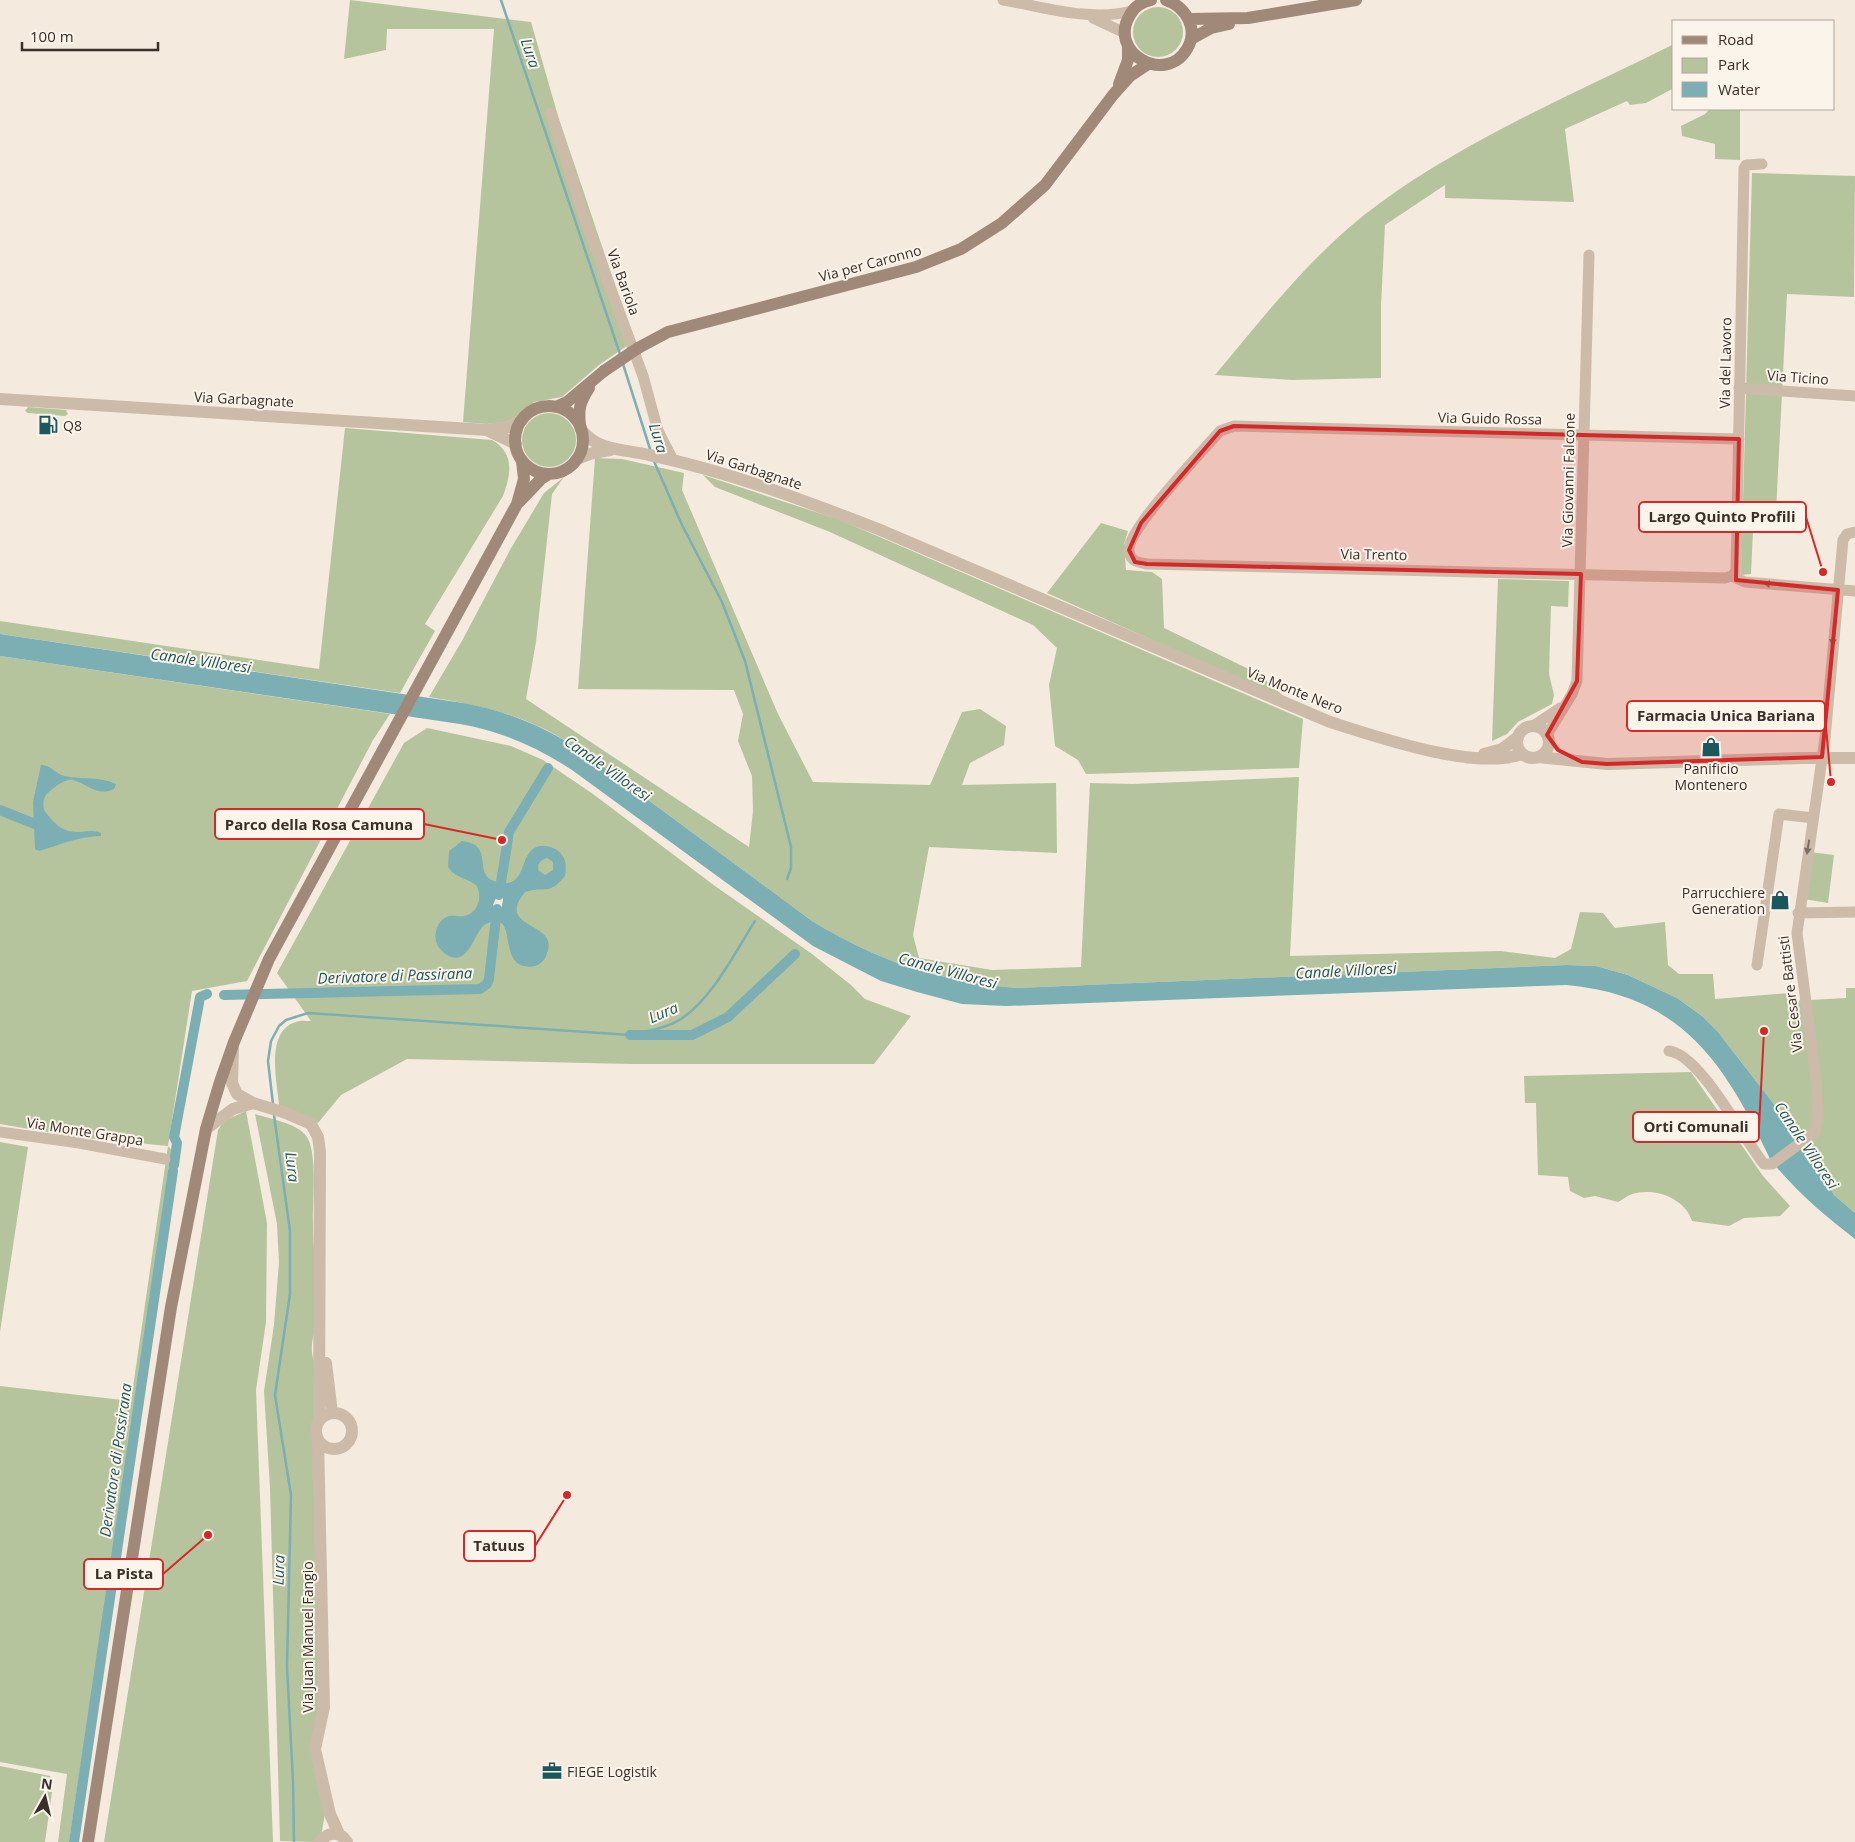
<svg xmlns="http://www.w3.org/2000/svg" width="1855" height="1842" font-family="'Open Sans',sans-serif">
	<rect width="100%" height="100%" fill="#f4eade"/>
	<path fill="#b6c49d" d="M350 0 531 22 558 116 634 341 599 365 562 397 534 402 518 416 506 422 487 424 463 422 494 29H387L386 50 344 59Z
		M1133 32a25 25 0 1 1 50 0a25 25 0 1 1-50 0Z
		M1674 44V88L1646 103 1630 105 1627 101 1565 129 1574 202 1445 198V185L1385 225 1381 306V378L1292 380 1215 375C1266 314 1315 250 1380 203 1469 138 1576 93 1674 44Z
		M1710 109H1740V160L1715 159V144L1682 136 1681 126 1705 114Z
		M1752 173 1855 176 1854 297 1787 294 1775 531 1753 530 1751 574 1741 575Z
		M28 407 66 410 68 414 65 416 28 413 25 411Z
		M522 440a27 27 0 1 1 54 0a27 27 0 1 1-54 0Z
		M345 428 492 440C515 453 511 475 503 496L425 624 435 631 400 693 0 634V621L319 669Z
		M595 458 622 459 684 473 682 490 778 714 813 782 930 785 962 712 980 709 1006 726 1004 745 970 763 962 785 1056 783 1057 853 929 847 913 935 919 958 992 970 1081 967 1090 783 1133 784 1299 777 1290 956 1501 951 1555 958 1571 949 1580 912 1603 913 1615 928 1665 922 1668 965 1679 974H1713L1715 999 1790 993 1792 1001 1846 998V988H1855V1213L1834 1195 1794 1130 1718 1032 1702 1016 1677 998 1628 975 1596 966 1567 965 1016 988C937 981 880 962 812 921L582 751C530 716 489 707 429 697L463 639 510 550 544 493 564 477 552 494 536 642 526 699 749 847 753 811 752 776 738 741 743 714 734 690 578 689Z
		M703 475 840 520 1303 719 1299 768 1086 774 1078 760 1055 746 1049 685 1057 648 1033 625 830 532 715 487Z
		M1101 523 1128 531 1124 544 1126 570 1152 572 1162 579 1164 628 1259 674 1289 701 1047 593Z
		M1498 579 1569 581 1568 607 1551 606 1549 674 1554 695 1552 704 1518 722 1507 734 1492 741Z
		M0 656 390 714 373 740 247 981 192 991 168 1146 174 1153 69 1842H58L67 1774 0 1762V1386L131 1401 168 1146 76 1137 0 1124Z
		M427 728 511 746 543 760 593 794 715 886 812 954 851 985 865 999 911 1016 874 1064H631L407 1059 341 1095 318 1123 279 1105C277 1081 265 1031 296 1022 301 1020 306 1021 311 1021L277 973 404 743Z
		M1810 852 1834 855 1828 903 1804 899Z
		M1691 1072 1763 1176 1790 1206 1780 1216 1744 1218 1729 1226 1692 1221C1685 1198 1655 1187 1632 1194 1627 1196 1622 1200 1618 1202L1595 1196 1584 1198 1570 1191 1568 1177 1538 1175 1536 1103H1525L1524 1076Z
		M246 1111 267 1223 266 1322 256 1390 273 1842H104L218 1130 224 1121Z
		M255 1114C270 1119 298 1123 307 1137 318 1155 312 1203 313 1224 313 1255 319 1286 317 1316 316 1332 308 1345 314 1361L319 1720 325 1814 321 1836 315 1842 280 1841 270 1488 264 1391 274 1325 279 1262 277 1224Z
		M0 1142 28 1147 0 1332Z
		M0 1766 50 1776 53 1785 45 1842H0Z"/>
	<path fill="#7bafb3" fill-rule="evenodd" d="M0 634 463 703C507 711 545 727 582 751L812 921C880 962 937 981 1016 988L1567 965 1596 966 1628 975 1677 998 1702 1016 1718 1032 1794 1130 1834 1195 1855 1213V1239C1825 1216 1794 1190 1770 1159 1725 1063 1681 995 1566 985L1006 1006 962 1004 917 992 881 981 813 946 572 770C537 747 501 731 460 724L0 656Z
		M41 765C50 764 55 774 65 776 82 780 100 776 116 784L114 789C97 797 88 784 73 780 66 778 51 789 46 795 43 799 43 805 44 810 52 821 61 832 77 832 86 832 92 829 101 833V836C80 836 59 845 39 851L35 849 33 802Z
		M462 841C499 846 467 878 502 883 525 886 520 858 533 849 544 841 562 849 565 861 566 866 566 871 565 876 548 897 545 885 525 892 494 930 560 921 547 953 546 958 543 962 538 965 534 967 528 967 524 966 498 960 518 909 486 924 474 929 468 976 441 950 431 941 435 920 449 916 454 915 460 917 464 916 479 913 482 897 477 886 467 877 456 879 448 867L449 851ZM547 858 553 862V870L545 875 539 871C536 864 541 860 547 858Z"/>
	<path fill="#f4eade" d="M499 880 503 881V900L498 926 492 925 494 910 493 905 496 898Z"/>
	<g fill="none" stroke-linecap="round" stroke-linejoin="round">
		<path stroke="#7bafb3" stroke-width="2.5" d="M501 0 620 354
			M623 364 651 452
			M653 459 682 525 722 602 745 661 791 847V868L787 879
			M273 1104 268 1061 271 1041 279 1026 286 1020 308 1013 630 1035C647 1031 667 1028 681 1019 713 998 735 952 755 921
			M274 1115 290 1231V1294L275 1395 291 1495 287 1667 293 1781 294 1842"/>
		<path stroke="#7bafb3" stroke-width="10" d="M0 810 35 824
			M499 895 509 832 548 768
			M224 995 480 989 487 984 489 979 497 909
			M630 1035H692L728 1017 795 954
			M174 1165 177 1143 174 1137 199 1003 200 997 207 994
			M74 1842 173 1171"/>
		<path stroke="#cdbba9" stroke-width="11" d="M1003 0C1045 7 1090 22 1132 11
			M1093 18 1125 33
			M551 113 582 211 643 376 658 431 673 460
			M1739 388 1855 396
			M1732 576 1725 578 1147 564C1137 562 1129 561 1129 549 1129 528 1203 451 1220 431L1234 426 1739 439
			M1732 576 1736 571 1744 168 1746 165 1762 164
			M1732 576 1745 582 1855 591
			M1533 726 1560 708
			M1547 735 1572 694 1577 681 1589 255
			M1798 913 1855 912
			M1757 965 1779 814 1813 818
			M1669 1051C1700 1054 1744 1140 1764 1164H1772L1815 1132 1818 1111 1816 1080 1797 933 1825 738 1843 540 1847 534 1855 532
			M0 1132 79 1143 165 1159"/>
		<path stroke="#cdbba9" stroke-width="12" d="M0 399 487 430 509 427 522 420
			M580 428C596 451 623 449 649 455 727 471 803 500 878 529L1330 722C1378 737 1474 771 1522 754
			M487 430 516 444
			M577 459 593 453 610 450
			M1517 742a16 16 0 1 1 32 0a16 16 0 1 1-32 0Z
			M1484 754 1502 749 1518 737
			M1538 757 1607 764 1803 758H1855
			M233 1049 232 1083 237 1094 253 1103 286 1113 311 1124 318 1137 320 1152 319 1420
			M206 1129 233 1109 253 1103
			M326 1363 332 1413
			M316 1431a18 18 0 1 1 36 0a18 18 0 1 1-36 0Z
			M318 1440 324 1707 315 1749 330 1814 339 1834
			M320 1842C328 1831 340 1831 347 1842"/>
		<path stroke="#a1897a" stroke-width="12" d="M1151 0C1142 2 1134 7 1130 15 1107 52 1165 86 1187 49 1199 29 1186 7 1166 0
			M1189 19 1248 18 1356 0
			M1191 39 1211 28 1229 24
			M1119 84 1128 60V47
			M638 348 668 332 916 267 961 249 1002 223 1045 185 1113 95 1130 76 1148 64
			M515 440a34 34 0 1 1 68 0a34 34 0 1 1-68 0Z
			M556 407 567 402 604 371
			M580 425C578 409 580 402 589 388
			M519 502 541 479 549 474
			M88 1842 171 1307 206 1129 220 1082 234 1042 269 959 517 504 524 479 522 461"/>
		<path stroke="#a1897a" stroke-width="12" d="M604 371 638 348"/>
	</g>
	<defs><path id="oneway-solid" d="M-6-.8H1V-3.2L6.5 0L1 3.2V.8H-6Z" transform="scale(1.25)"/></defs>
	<g fill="#7c6e63">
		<use href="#oneway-solid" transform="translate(1771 584) rotate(-176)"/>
		<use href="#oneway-solid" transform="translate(1833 638) rotate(94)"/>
		<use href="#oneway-solid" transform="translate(1808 847) rotate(99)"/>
	</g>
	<path fill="#d62828" fill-opacity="0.2" stroke="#d62828" stroke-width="4" stroke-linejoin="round" d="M1234 426 1739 439 1736 580 1838 590 1822 757 1607 764 1582 762 1558 750 1547 735 1577 681 1581 574 1147 564 1135 562 1129 550 1141 523 1220 431Z"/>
	<defs>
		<symbol id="fuel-bare" viewBox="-9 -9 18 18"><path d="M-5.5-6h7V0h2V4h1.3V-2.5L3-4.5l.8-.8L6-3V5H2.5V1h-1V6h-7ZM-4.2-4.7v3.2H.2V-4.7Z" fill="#1c575e" stroke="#fbf4eb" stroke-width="2.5" paint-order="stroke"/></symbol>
		<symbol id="shop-bare" viewBox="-9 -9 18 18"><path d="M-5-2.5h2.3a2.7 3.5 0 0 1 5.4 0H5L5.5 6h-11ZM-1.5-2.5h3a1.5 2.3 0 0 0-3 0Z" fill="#1c575e" stroke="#fbf4eb" stroke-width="2.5" paint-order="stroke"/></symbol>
		<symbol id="office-bare" viewBox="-9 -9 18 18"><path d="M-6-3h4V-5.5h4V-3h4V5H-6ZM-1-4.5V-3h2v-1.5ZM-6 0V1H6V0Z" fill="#1c575e" stroke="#fbf4eb" stroke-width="2.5" paint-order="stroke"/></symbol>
	</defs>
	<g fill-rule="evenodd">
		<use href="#fuel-bare" x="34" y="411" width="28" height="28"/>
		<use href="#shop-bare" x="1697" y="733" width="28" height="28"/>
		<use href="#shop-bare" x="1766" y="886" width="28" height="28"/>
		<use href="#office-bare" x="538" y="1757" width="28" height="28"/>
	</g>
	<g text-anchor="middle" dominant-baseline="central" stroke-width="4" stroke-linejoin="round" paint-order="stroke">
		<g font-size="14" fill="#3a2f29" stroke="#fbf4eb">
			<text transform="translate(870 263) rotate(-15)">Via per Caronno</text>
			<text transform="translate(624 282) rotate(70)">Via Bariola</text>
			<text transform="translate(1725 363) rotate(-89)">Via del Lavoro</text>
			<text transform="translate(1798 377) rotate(4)">Via Ticino</text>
			<text transform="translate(244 399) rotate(3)">Via Garbagnate</text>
			<text transform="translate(1490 418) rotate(1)">Via Guido Rossa</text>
			<text transform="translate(754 469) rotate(18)">Via Garbagnate</text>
			<text transform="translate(1568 480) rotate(-89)">Via Giovanni Falcone</text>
			<text transform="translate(1374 554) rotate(1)">Via Trento</text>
			<text transform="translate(1295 690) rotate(22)">Via Monte Nero</text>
			<text transform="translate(1790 994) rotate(-97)">Via Cesare Battisti</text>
			<text transform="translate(85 1131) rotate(9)">Via Monte Grappa</text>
			<text transform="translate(307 1637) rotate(-90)">Via Juan Manuel Fangio</text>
		</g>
		<g font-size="14" fill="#3a2f29" stroke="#fbf4eb" text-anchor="start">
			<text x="63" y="425">Q8</text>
			<text x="1711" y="768" text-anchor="middle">Panificio<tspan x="1711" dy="16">Montenero</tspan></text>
			<text x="1765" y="892" text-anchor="end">Parrucchiere<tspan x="1765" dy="16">Generation</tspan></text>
			<text x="567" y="1771">FIEGE Logistik</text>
		</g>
		<g font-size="15" font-style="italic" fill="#1c575e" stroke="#fbf4eb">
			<text transform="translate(531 53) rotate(71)">Lura</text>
			<text transform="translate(659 438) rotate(73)">Lura</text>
			<text transform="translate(201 660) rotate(8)">Canale Villoresi</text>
			<text transform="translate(608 768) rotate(35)">Canale Villoresi</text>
			<text transform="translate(948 970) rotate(15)">Canale Villoresi</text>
			<text transform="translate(1346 970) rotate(-3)">Canale Villoresi</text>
			<text transform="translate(395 975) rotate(-2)">Derivatore di Passirana</text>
			<text transform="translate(663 1012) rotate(-23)">Lura</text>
			<text transform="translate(1807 1145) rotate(56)">Canale Villoresi</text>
			<text transform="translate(293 1167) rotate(83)">Lura</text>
			<text transform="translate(115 1460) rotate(-82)">Derivatore di Passirana</text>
			<text transform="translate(278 1570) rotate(-88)">Lura</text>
		</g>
	</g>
	<path fill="none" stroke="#d62828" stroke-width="2" d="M1823 572L1806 517M1831 782L1825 716M502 840L424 824M1764 1031L1759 1127M567 1495L535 1546M208 1535L163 1574"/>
	<g fill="#d62828" stroke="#fbf4eb" stroke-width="2">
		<circle cx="1823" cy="572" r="5"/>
		<circle cx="1831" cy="782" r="5"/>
		<circle cx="502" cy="840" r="5"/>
		<circle cx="1764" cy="1031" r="5"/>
		<circle cx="567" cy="1495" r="5"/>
		<circle cx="208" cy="1535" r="5"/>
	</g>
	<g fill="#fbf4eb" stroke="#d62828" stroke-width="2">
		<rect x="1639" y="502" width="167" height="30" rx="5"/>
		<rect x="1627" y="701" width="198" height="30" rx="5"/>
		<rect x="215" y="809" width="209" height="30" rx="5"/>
		<rect x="1633" y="1112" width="126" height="30" rx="5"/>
		<rect x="464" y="1531" width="71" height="30" rx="5"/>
		<rect x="84" y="1559" width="79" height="30" rx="5"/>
	</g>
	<g font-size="15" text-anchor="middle" font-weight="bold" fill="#3a2f29">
		<text x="1722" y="522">Largo Quinto Profili</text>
		<text x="1726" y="721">Farmacia Unica Bariana</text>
		<text x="319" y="830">Parco della Rosa Camuna</text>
		<text x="1696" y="1132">Orti Comunali</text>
		<text x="499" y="1551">Tatuus</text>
		<text x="124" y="1579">La Pista</text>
	</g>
	<rect x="1672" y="20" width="162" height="90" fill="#fbf4eb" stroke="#aea59d"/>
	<rect x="1682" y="36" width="25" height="8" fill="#a1897a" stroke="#aea59d"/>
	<text x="1718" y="45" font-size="15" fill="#3a2f29">Road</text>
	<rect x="1682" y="58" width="25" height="15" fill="#b6c49d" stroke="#aea59d"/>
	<text x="1718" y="70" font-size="15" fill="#3a2f29">Park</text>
	<rect x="1682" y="82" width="25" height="15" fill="#7bafb3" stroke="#aea59d"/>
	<text x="1718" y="95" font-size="15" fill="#3a2f29">Water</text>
	<g transform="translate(45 1797) rotate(8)" stroke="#fbf4eb" stroke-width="4" paint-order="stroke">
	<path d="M0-4L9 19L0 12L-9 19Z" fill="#3a2f29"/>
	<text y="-8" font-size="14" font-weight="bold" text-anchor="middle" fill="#3a2f29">N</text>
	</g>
	<path d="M22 42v8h136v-8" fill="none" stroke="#3a2f29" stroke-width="2.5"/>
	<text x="30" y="42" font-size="15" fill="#3a2f29" stroke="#fbf4eb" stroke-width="4" paint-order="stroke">100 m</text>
</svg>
